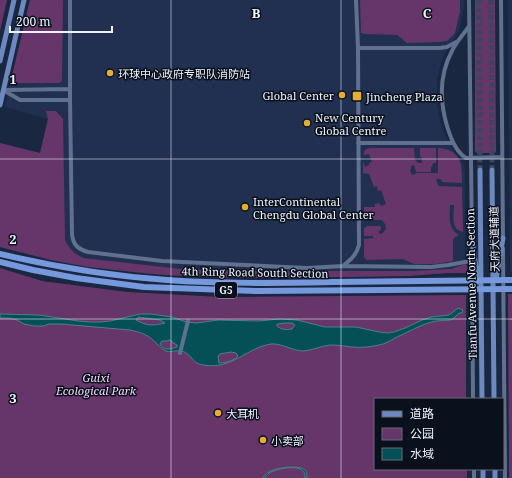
<svg xmlns="http://www.w3.org/2000/svg" width="512" height="478" font-family="'Noto Serif','Noto Sans SC',serif">
	<rect width="100%" height="100%" fill="#1a2741"/>
	<path fill="#213050" d="M30 0H464V7L459 31 444 55 440 66 437 80V104L440 121 445 135 455 154 462 161 465 169V258L467 266V273H448L408 276 348 277 256 278 200 277 152 274 88 267 51 260 0 247V143L40 153 48 119 5 107Z
		M508 0H512V272H510Z"/>
	<path fill="#66366b" d="M0 0H7L0 31Z
		M30 0H63L62 81 59 83H15L11 80Z
		M360 0H460V11L455 33 447 41 439 42 407 43 397 35 365 34 361 33Z
		M475 0H495V3L496 151 495 153H477L475 151Z
		M46 111H56L63 119 65 240C70 250 74 253 83 258L181 269 239 271H411L451 269 466 264 467 266V273H448L408 276 348 277 256 278 200 277 152 274 88 267 51 260 0 247V143L40 153 48 119Z
		M370 148H414L415 160 418 163H422V158L420 156V148H436V163H433L432 167H431V172H416L414 165 411 166V169L410 170 412 175 417 173H438V148C461 150 462 162 462 183L442 182 441 179H436L438 185 440 186 462 187 463 232C450 229 454 216 454 205H450C450 217 447 228 459 235L455 237 453 240V261L436 264H414L403 259 366 260 364 257V239L373 238V236H364V228L367 226H380L381 228V230L379 231V234L383 233 386 229 385 224 382 220H367L364 218V207H375V204L379 203 381 206 386 204 381 190 378 191 377 186 374 187 369 174 363 173V162L365 167 369 165V163L372 162 369 154 363 155 365 150Z
		M0 268 42 281 127 292 221 297 466 295V399H375V469H467V478H0Z
		M508 294H512V478H509Z"/>
	<path fill="#045056" stroke="#4a8188" fill-rule="evenodd" d="M458 308 463 310 462 313H459L455 317 451 320 436 321 428 323C417 327 406 333 395 338 390 341 385 344 379 345 370 347 360 348 351 347 344 346 338 345 330 345 321 346 313 350 304 351 292 351 282 343 271 344 246 348 232 370 203 365 192 363 194 358 186 353 180 348 172 353 166 351 161 349 158 344 154 341 147 334 139 332 130 330L61 324H49L43 326H34L24 324 17 320 9 318H0V314L39 315 78 321 90 322H100L110 321 140 314H151L172 317 186 322 197 323 218 320 258 321 280 319 297 320 325 327H356L379 332 387 333 394 332 405 328 422 320 431 317 449 315ZM138 317 160 320 165 323C152 326 147 326 136 320ZM285 323H292L295 325 292 329C286 330 282 330 277 326V324ZM169 340 172 341 173 343 177 345V347C170 349 164 351 160 344L162 341H167ZM231 352 236 353 238 356C233 361 226 363 219 363L218 356 220 354Z
		M290 467C299 467 308 467 307 478H305C307 462 278 468 269 473 267 475 266 476 265 478H263C267 469 281 468 290 467Z"/>
	<g fill="none" stroke-linecap="round" stroke-linejoin="round">
		<path stroke="#4a8188" stroke-width="1" d="M510 320 512 319"/>
		<path stroke="#3a465d" stroke-width="5" stroke-dasharray="5 2.5" stroke-linecap="butt" d="M479 0 480 170
			M491 0 492 170"/>
		<path stroke="#60708f" stroke-width="4" d="M70 0V100L72 234C73 245 78 249 88 252L162 261 307 268 343 266 431 267 448 265 465 262 472 261
			M469 0 472 241
			M501 0 503 240
			M469 26C464 34 456 42 452 51 439 75 440 102 447 126 451 138 455 151 466 158L502 157
			M358 48H440L447 47 456 42
			M3 90 20 100H70
			M4 90 70 89
			M358 143H453
			M503 248 505 478
			M472 249 473 399
			M343 266C351 259 356 256 359 245L358 48 356 0
			M180 353 188 321
			M474 469V478"/>
		<path stroke="#6d88be" stroke-width="5" d="M0 61 14 0
			M0 105 24 0
			M480 170 482 399
			M492 170 494 399
			M472 239 478 282
			M496 280 503 238
			M483 469V478
			M495 469V478"/>
		<path stroke="#7698dd" stroke-width="6" d="M0 254C55 267 111 276 167 280 222 284 278 283 334 282 393 281 453 281 512 280
			M0 262 33 270 76 278 144 287 257 291 512 289"/>
	</g>
	<path fill="none" stroke="#eef3fe" stroke-width="1" stroke-opacity="0.55" d="M171 0V478M341 0V478M0 159H512M0 319H512"/>
	<g fill="#e3ae34" stroke="#0b111c" stroke-width="1.5">
		<circle cx="110" cy="73" r="4"/>
		<circle cx="342" cy="95" r="4"/>
		<rect x="352" y="91" width="10" height="10" rx="2"/>
		<circle cx="307" cy="123" r="4"/>
		<circle cx="245" cy="207" r="4"/>
		<circle cx="218" cy="413" r="4"/>
		<circle cx="263" cy="440" r="4"/>
	</g>
	<g text-anchor="middle" dominant-baseline="central" stroke-width="3" stroke-linejoin="round" paint-order="stroke">
		<rect fill="#0b111c" stroke="#aaafba" stroke-width="1" x="215" y="282" width="22" height="16" rx="3"/>
		<g font-size="10" font-weight="bold" fill="#eef3fe">
			<text x="226" y="290">G5</text>
		</g>
		<g font-size="11" fill="#eef3fe" stroke="#0b111c" text-anchor="start">
			<text x="118" y="73">环球中心政府专职队消防站</text>
			<text x="334" y="95" text-anchor="end">Global Center</text>
			<text x="366" y="96">Jincheng Plaza</text>
			<text x="315" y="117">New Century<tspan x="315" dy="13">Global Centre</tspan></text>
			<text x="253" y="201">InterContinental<tspan x="253" dy="13">Chengdu Global Center</tspan></text>
			<text x="226" y="413">大耳机</text>
			<text x="271" y="440">小卖部</text>
		</g>
		<g font-size="11" fill="#eef3fe" stroke="#0b111c">
			<text transform="translate(494 239) rotate(-91)">天府大道辅道</text>
			<text transform="translate(255 272) rotate(1)">4th Ring Road South Section</text>
			<text transform="translate(471 284) rotate(-91)">Tianfu Avenue North Section</text>
		</g>
		<g font-size="11" font-style="italic" fill="#f7d8fa" stroke="#0b111c">
			<text x="96" y="377">Guixi<tspan x="96" dy="13">Ecological Park</tspan></text>
		</g>
	</g>
	<g font-size="13" text-anchor="middle" font-weight="bold" fill="#eef3fe" stroke="#0b111c" stroke-width="3" stroke-linejoin="round" paint-order="stroke">
		<text x="256" y="18">B</text>
		<text x="427" y="18">C</text>
		<text x="13" y="84">1</text>
		<text x="13" y="244">2</text>
		<text x="13" y="403">3</text>
	</g>
	<rect x="374" y="398" width="130" height="72" fill="#0b111c" stroke="#666b76"/>
	<rect x="382" y="411" width="20" height="6" fill="#6d88be" stroke="#666b76"/>
	<text x="410" y="418" font-size="12" fill="#eef3fe">道路</text>
	<rect x="382" y="428" width="20" height="12" fill="#66366b" stroke="#666b76"/>
	<text x="410" y="438" font-size="12" fill="#eef3fe">公园</text>
	<rect x="382" y="448" width="20" height="12" fill="#045056" stroke="#666b76"/>
	<text x="410" y="458" font-size="12" fill="#eef3fe">水域</text>
	<path d="M10 26v6h102v-6" fill="none" stroke="#eef3fe" stroke-width="2"/>
	<text x="16" y="26" font-size="12" fill="#eef3fe" stroke="#0b111c" stroke-width="3" paint-order="stroke">200 m</text>
</svg>
